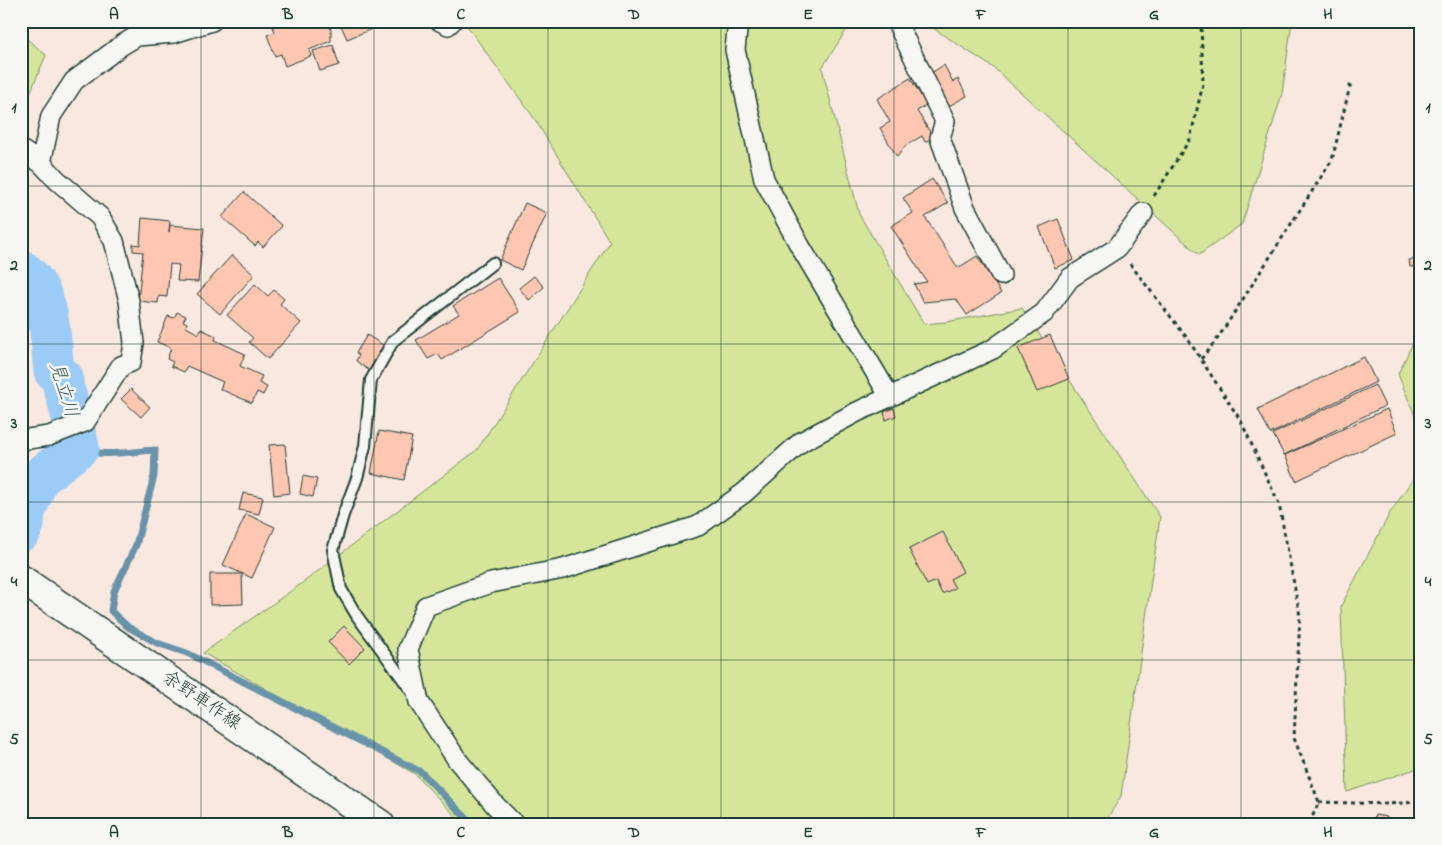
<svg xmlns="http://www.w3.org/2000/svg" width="1442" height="845" font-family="'Indie Flower','Klee One',sans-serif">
	<rect width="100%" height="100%" fill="#f9e8df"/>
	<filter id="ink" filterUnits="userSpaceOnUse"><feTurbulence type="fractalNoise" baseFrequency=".02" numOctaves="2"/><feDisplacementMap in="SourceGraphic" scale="10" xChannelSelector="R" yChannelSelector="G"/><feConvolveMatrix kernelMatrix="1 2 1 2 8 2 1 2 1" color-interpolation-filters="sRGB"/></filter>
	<g filter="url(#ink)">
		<path fill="#d5e69a" stroke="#7a9267" d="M468 21H852L822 68 859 214 924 324 946 322 1022 308 1160 517 1121 796 1104 824H463L415 774 203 653 305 581 477 450 610 242 534 118 467 26Z
			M922 21H1292L1282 94 1242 224 1199 255 994 68Z
			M21 34 46 55 21 115Z
			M1421 326V431L1398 374Z
			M1421 467V767L1347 792 1341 606 1390 513Z"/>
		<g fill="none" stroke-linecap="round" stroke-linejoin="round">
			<path stroke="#6993a9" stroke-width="7" d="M79 447C95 459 135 451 155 450L154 476 136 545 114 591 111 611 128 627 157 643 187 653 421 772 472 824"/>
			<path stroke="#9accf7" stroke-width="41" d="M21 270C52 290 50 339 54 371L63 378V386L67 398 79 447 39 478 25 512 24 524 21 531"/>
		</g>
		<path fill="#ffc7b2" stroke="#1f3d34" d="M274 21H328L331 30V41L309 50 311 56 285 66 281 54 275 56 267 35 275 32 271 22Z
			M339 21H368L372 29 347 39Z
			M368 21H389L372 29Z
			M333 45 339 65 320 71 313 51Z
			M944 65 953 82 958 79 967 96 947 107 938 90 940 88 931 73Z
			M910 78 927 105 917 111 933 137 925 142 922 136 905 146 897 157 880 128 890 122 877 99Z
			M932 179 948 203 925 217 958 268 977 256 1001 293 967 315 956 299 923 302 914 284 927 282 891 226 913 213 903 198Z
			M244 192 282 226 263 247 258 242 255 246 222 217Z
			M525 203 547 213 521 270 500 260Z
			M142 218 170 221 169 232 170 225 204 228 198 282 177 281 179 265 170 264 167 297 159 296 158 303 138 301 143 252 133 251V244L140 245Z
			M1058 219 1074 260 1055 268 1039 227Z
			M232 255 254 275 220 314 197 294Z
			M1419 258 1420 266 1410 267 1409 260Z
			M534 276 544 287 529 300 519 288Z
			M498 278 520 312 442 360 438 354 428 359 416 340 459 314 453 306Z
			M255 284 268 296 274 290 284 299 280 304 301 323 268 359 249 342 253 338 227 315Z
			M177 312 186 316 183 321 187 323 186 327 199 334 201 329 216 336 215 340 245 354 240 366 262 376 259 383 267 387 263 395 257 392 252 403 220 389 223 382 187 366 184 372 171 366 173 362 167 359 171 348 157 342 168 316 174 318Z
			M367 335 386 347 370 371 356 361 359 355 356 353Z
			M1050 335 1069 379 1037 392 1018 348Z
			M1364 357 1376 382 1270 434 1258 409Z
			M1375 385 1385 406 1284 455 1273 434Z
			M131 389 150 407 141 417 121 399Z
			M894 408 896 416 886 420 884 412Z
			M1387 409 1397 433 1296 481 1285 455Z
			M379 431 412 437 404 480 371 473Z
			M285 444 290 493 274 495 269 445Z
			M303 476 317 479 313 497 300 494Z
			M243 493 263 497 259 514 239 510Z
			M246 514 275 527 252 578 223 565Z
			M943 532 963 572 950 579 955 588 942 594 936 581 927 585 909 549Z
			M210 574H242L243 604 210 605Z
			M344 626 365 648 349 664 328 642Z
			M21 743 29 747 26 753 21 751Z
			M1375 815 1387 817 1385 824 1373 823Z"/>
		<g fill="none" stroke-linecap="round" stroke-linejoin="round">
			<defs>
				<path id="lane" d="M413 693 357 616 341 589 333 550 343 515 357 478 365 446 371 380 393 341 493 263"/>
				<path id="street" d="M440 21 448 25 452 21
					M738 21 735 50 764 179 800 246 890 397
					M896 21 945 121 940 138 965 208 1001 275
					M21 150 41 163
					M21 440 49 436 85 422 121 366 131 362 134 343 129 301 114 241 100 217 57 180 41 163 51 116 74 81 122 45 137 36 174 33 212 21
					M514 824 495 805 458 761 419 702 408 649 426 606 491 583 563 569 698 526 744 493 801 442 857 412 993 349 1044 313 1070 278 1117 248 1143 213"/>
				<path id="secondary" d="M21 579 380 824"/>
			</defs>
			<use href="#lane" stroke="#1f3d34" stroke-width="14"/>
			<use href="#street" stroke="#1f3d34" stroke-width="22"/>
			<use href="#secondary" stroke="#1f3d34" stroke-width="31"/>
			<path stroke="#1f3d34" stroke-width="3" stroke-dasharray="4 4" stroke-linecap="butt" d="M1154 196 1190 139 1203 84 1201 21
				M1130 264 1187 338 1241 421 1279 504 1300 616 1294 738 1319 802 1309 824
				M1201 359 1218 338 1332 160 1351 82
				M1319 802 1388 804 1421 802"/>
			<use href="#lane" stroke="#f6f6f2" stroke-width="10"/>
			<use href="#street" stroke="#f6f6f2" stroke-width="19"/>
			<use href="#secondary" stroke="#f6f6f2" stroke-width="28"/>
		</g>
	</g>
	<path fill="none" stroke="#1f3d34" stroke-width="1" stroke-opacity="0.55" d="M201 21V824M374 21V824M548 21V824M721 21V824M894 21V824M1068 21V824M1241 21V824M21 186H1421M21 344H1421M21 502H1421M21 660H1421"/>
	<g text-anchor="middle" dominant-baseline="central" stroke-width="5" stroke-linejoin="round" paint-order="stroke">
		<g font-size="18" fill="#1f3d34" stroke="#f6f6f2">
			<text transform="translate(201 701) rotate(34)">余野車作線</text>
		</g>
		<g font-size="19" font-style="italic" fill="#385a5b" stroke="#f6f6f2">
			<text transform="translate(63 390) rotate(73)">見立川</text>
		</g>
	</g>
	<rect width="1442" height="845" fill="none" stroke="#f6f6f2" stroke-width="55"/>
	<rect x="28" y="28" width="1386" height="790" fill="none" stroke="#1f3d34" stroke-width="2"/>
	<g font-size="16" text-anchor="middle" font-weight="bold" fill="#1f3d34">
		<text x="114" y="19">A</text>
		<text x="288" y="19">B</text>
		<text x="461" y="19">C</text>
		<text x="634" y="19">D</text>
		<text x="808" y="19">E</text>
		<text x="981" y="19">F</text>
		<text x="1154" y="19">G</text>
		<text x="1328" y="19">H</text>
		<text x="14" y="112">1</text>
		<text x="1428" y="112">1</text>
		<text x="14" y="270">2</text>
		<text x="1428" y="270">2</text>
		<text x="14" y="428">3</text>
		<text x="1428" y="428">3</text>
		<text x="14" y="586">4</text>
		<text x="1428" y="586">4</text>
		<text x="14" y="744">5</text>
		<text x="1428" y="744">5</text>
		<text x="114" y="837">A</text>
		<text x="288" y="837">B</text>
		<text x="461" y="837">C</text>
		<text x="634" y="837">D</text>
		<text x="808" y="837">E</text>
		<text x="981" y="837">F</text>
		<text x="1154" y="837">G</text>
		<text x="1328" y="837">H</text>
	</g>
</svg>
